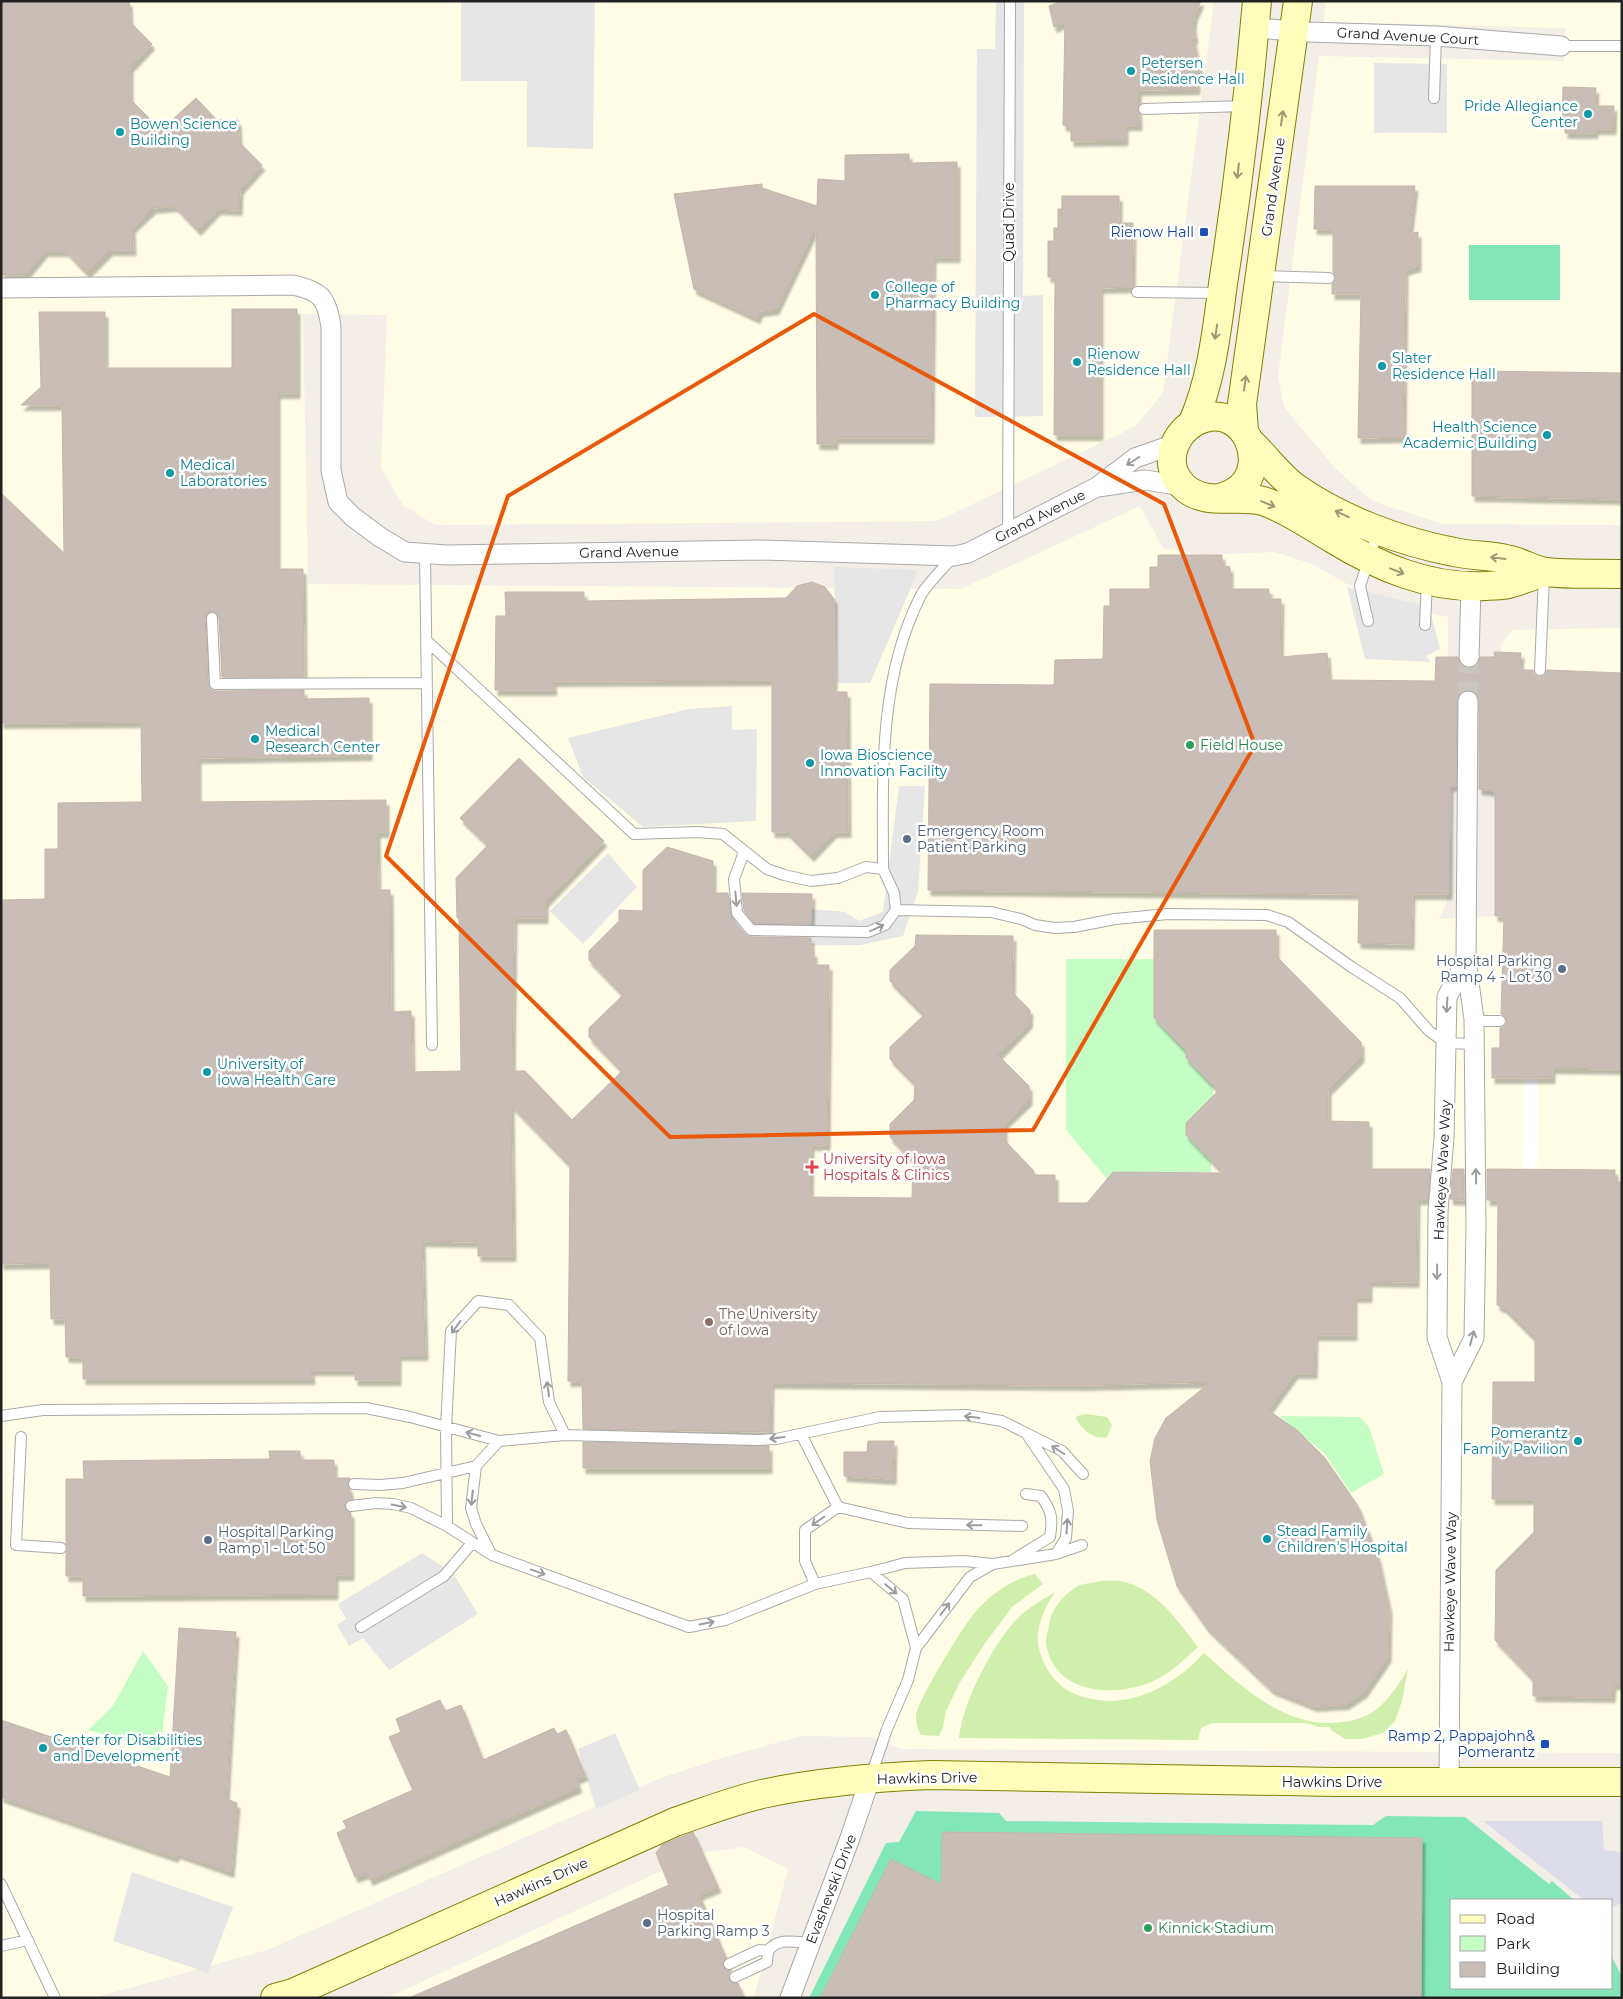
<svg xmlns="http://www.w3.org/2000/svg" width="1623" height="1999" font-family="Montserrat,sans-serif">
	<defs>
		<filter id="shadow"><feDropShadow dx="3" dy="5.5" stdDeviation="1" flood-color="#0004"/></filter>
	</defs>
	<rect width="100%" height="100%" fill="#f3efe8"/>
	<path fill="#fffde5" d="M1 1H1214L1163 393 1136 425 1118 435 937 521 435 525 403 505 381 468 387 315 303 314 308 584 961 589 1140 506 1163 548 1202 555 1274 552 1312 564 1380 603 1448 617 1447 901 1439 919 1498 916 1501 645 1512 630 1622 628V1753L901 1749 871 1737 801 1736 722 1758 661 1778 267 1950 93 1998H1Z
		M1326 1H1622V525L1443 524 1372 501 1335 468 1284 407 1278 376 1319 56 1564 61 1566 28 1324 22Z
		M744 1847 788 1869 754 1998H387L700 1853Z"/>
	<path fill="#d1efac" d="M1086 1414 1107 1417 1112 1425 1107 1437C1093 1440 1083 1430 1076 1419L1077 1416Z
		M1035 1574 1043 1584 1012 1607 986 1642 960 1682 946 1711 943 1727 939 1736 921 1735C918 1730 916 1724 916 1717 916 1703 961 1630 972 1616 987 1597 1011 1579 1035 1574Z
		M1100 1581C1107 1581 1114 1580 1120 1581 1155 1587 1178 1621 1198 1647 1188 1656 1177 1667 1166 1674 1129 1699 1055 1700 1046 1644 1045 1638 1048 1631 1049 1625 1051 1609 1064 1594 1078 1586 1084 1583 1094 1583 1100 1581Z
		M1055 1592C1046 1606 1040 1618 1038 1634 1036 1654 1050 1679 1067 1690 1078 1697 1097 1701 1111 1701 1146 1700 1181 1679 1204 1653 1242 1687 1287 1730 1342 1722 1353 1721 1366 1717 1374 1711 1389 1700 1399 1684 1408 1669L1402 1701 1395 1721 1383 1733 1362 1739H1345L1331 1730 1330 1727H1318L1307 1723H1213L1201 1728 1198 1740 959 1738C962 1704 992 1646 1015 1621 1026 1609 1042 1600 1055 1592Z"/>
	<path fill="#c4fec5" d="M1066 959H1154V1018L1186 1051V1058L1213 1085V1097L1186 1123V1135L1211 1161V1172H1113L1107 1179 1066 1130Z
		M1280 1416 1360 1417 1369 1427 1384 1474 1351 1493 1325 1454Z
		M143 1651 168 1686 160 1751 88 1730 113 1706Z"/>
	<path fill="#82e6b9" d="M1469 245H1560V300H1469Z
		M916 1811 999 1813 1006 1821 1373 1825 1386 1816 1465 1817 1549 1884 1552 1881 1574 1900H1452V1988H1612V1957L1622 1977V1998H809L886 1843 899 1842Z"/>
	<path fill="#e6e6e6" d="M461 1H595L593 149 527 147V81H461Z
		M996 1H1024L1023 296 1043 295V416L975 417 977 49H995Z
		M1374 63 1447 64V133H1374Z
		M834 567 917 570 910 590 870 683H837Z
		M1347 587 1429 607 1440 649 1426 656 1431 662 1365 659Z
		M732 706V730L757 729 756 821 643 827 583 777 568 738 689 709Z
		M899 786H925L918 892 903 936 860 945 742 946 723 901 845 912 859 921 883 912Z
		M608 853 637 887 583 944 550 911Z
		M422 1553 453 1573 478 1614 389 1670 363 1638 349 1646 337 1625 346 1619 338 1604Z
		M615 1733 640 1790 596 1809 578 1749Z
		M132 1872 233 1907 208 1973 113 1941Z"/>
	<path fill="#dcdde9" d="M1483 1821H1602L1604 1850 1622 1852V1903L1612 1907V1900H1584Z"/>
	<path fill="#fff" d="M1524 1078H1538L1537 1170 1523 1169Z"/>
	<path fill="#c8beb7" stroke="#c6b4a9" filter="url(#shadow)" d="M1 1H129L130 22 152 44 130 67V99L152 121H171L196 98 217 120H238L239 142 262 165 240 189 239 210 218 209 198 230 175 206 153 208 132 228 133 250H110L87 273 66 251H45L25 275H1Z
		M1062 1H1201L1194 16 1193 27 1195 38 1193 39 1200 71 1197 72V89L1138 90 1139 125H1125V140L1071 141V127L1063 125 1065 22 1054 27 1049 6Z
		M1563 87 1596 88 1595 106H1614L1613 129H1595V133H1565V123H1562Z
		M909 154V163L957 162V257H933L931 438H835V444H817L816 226 776 309 760 311 757 318 694 289 674 194 762 184V188L817 206 818 179 845 181V155Z
		M1315 186H1415L1409 234 1418 232V266L1405 270 1403 437 1358 438 1361 294H1332V284L1336 278 1333 272V229H1314Z
		M1062 196H1119V223H1133L1132 287 1100 288V435H1054L1055 277H1048V241H1054V228H1058V209H1062Z
		M232 309H297V393H277V569H303L304 677H222L219 617 216 612 211 611 206 614 205 618 208 685 211 690 215 691 304 690V699L369 698V755L198 758V802L386 800V832H377L378 890H390L391 1012 411 1011 412 1072 461 1071 459 918H457L456 878 488 845 460 818 519 758 604 841 545 902V918H514L512 1071H525L572 1120 622 1071 589 1037V1028L623 995 589 960V951L619 921V910L643 911V870L667 847 713 861V893H728L731 917 746 935 751 937 811 938V952H814V965H829L827 1145H811L810 1197 912 1198 913 1161 890 1137V1124L914 1100 915 1084 890 1059V1047L924 1015 890 981V970L915 946 916 935 1013 936 1012 992 1030 1010 1029 1023 998 1055 1029 1086V1100L1004 1124V1140L1034 1171V1175H1055V1203H1087L1113 1172 1223 1173 1186 1135V1123L1218 1091 1186 1058V1051L1154 1018V930H1276V956L1361 1042V1057L1328 1090V1121L1369 1122V1169H1430L1428 1199H1417L1416 1282 1369 1281V1297H1354V1335H1315L1314 1373H1295L1268 1410 1297 1430 1324 1457 1358 1506 1378 1558 1389 1609 1388 1657 1364 1692 1346 1704 1314 1706 1271 1689 1207 1628 1177 1586 1157 1520 1150 1461 1155 1438 1166 1418 1211 1382 1085 1385 771 1383 770 1432 583 1429 582 1381H568L570 1165 511 1105 513 1256H478V1242L422 1241 425 1355H398V1380H355V1370H311L312 1379H83V1357H66L65 1319H51L50 1263 1 1264V900L45 899V849H58V803L142 802 141 722 1 723V493L64 553 62 405H21L41 387 39 312H105V368H232Z
		M1472 371 1622 373V499L1472 496Z
		M1158 555H1222V566L1230 567V589H1269V599H1281L1280 657 1327 653 1329 680 1435 681 1436 657H1458L1463 666 1469 668 1478 663 1480 657H1495L1494 652 1521 653 1520 670H1533L1534 674 1539 677 1544 676 1547 670 1622 673V1069L1552 1068V1078H1492V1048H1500V1028L1506 1025 1507 1021 1506 1017 1501 1014 1504 916H1495V791L1479 789V701L1477 695 1469 690 1462 692 1457 701 1456 786H1450L1449 894H1412L1411 944 1358 943 1359 894 928 890 930 684 1054 685 1055 660 1103 659 1104 606H1110V589H1150V567H1158Z
		M812 582 825 587 834 599V692H847L848 832H834L811 856 787 832H772V680L553 681 554 690H495L496 616H506L505 592H584V601L786 598 797 586Z
		M742 893 812 894 811 924 754 923 744 910Z
		M1453 1169H1464V1200L1450 1199Z
		M1487 1169 1615 1170V1182H1622V1684H1613L1612 1697 1533 1696V1679L1495 1640 1496 1570 1534 1532V1499H1492L1493 1382H1535V1339L1504 1308 1497 1305 1498 1200H1487Z
		M868 1441H894L893 1479 844 1476V1452H867Z
		M583 1442 769 1446V1468H583Z
		M269 1451H300V1460H334V1478H350L347 1484 350 1490V1499L347 1501 344 1506 346 1510 351 1513V1575H335V1594L83 1596V1576H66V1552L68 1548 66 1544V1479H84L83 1461 270 1459Z
		M179 1628 236 1632 226 1799 237 1803 231 1872 177 1853 175 1857 1 1797V1720L170 1777Z
		M440 1700 445 1711 461 1705 483 1760 554 1728 557 1734 566 1730 585 1775 576 1779 579 1787 370 1880 367 1873 355 1877 337 1833 347 1828 343 1821 413 1790 389 1737 401 1732 396 1719Z
		M693 1832 718 1887 699 1895 726 1958 723 1960V1966L725 1970H732L729 1974V1979L732 1983H738L744 1998H409L669 1885 656 1853 662 1845Z
		M942 1832 1422 1838 1421 1998H820L891 1859 941 1884Z"/>
	<g fill="none" stroke-linecap="round" stroke-linejoin="round">
		<path stroke="#c9c6c0" stroke-width="19" stroke-dasharray="19 9" stroke-linecap="butt" d="M1468 701 1469 657"/>
		<defs>
			<path id="lane" d="M1561 46H1622
				M1434 98 1436 36
				M1144 109 1245 106
				M1261 276 1329 278
				M1137 292 1221 293
				M1008 534 1010 1
				M425 554 432 1045
				M212 618 215 684 427 683
				M1368 621 1360 586 1378 531
				M1425 625 1427 581
				M427 641 634 834 697 832 723 834 767 869 784 875 811 881 838 878 866 867 883 869C883 777 878 681 920 597 926 584 944 568 954 556
				M1540 670 1544 575
				M744 852 734 879 737 913 751 930 868 932 885 925 896 910 894 893 883 869
				M896 910 991 912 1021 919 1035 925 1055 928 1074 927 1115 919 1168 914 1267 915 1288 922 1353 968 1400 998 1429 1031 1446 1043 1474 1044
				M1474 1019 1485 1021H1500
				M1 1416 43 1410 366 1408 410 1417 499 1441 565 1435 758 1440 776 1439 880 1417 966 1415 1002 1421 1026 1433 1064 1489 1068 1511 1066 1538 1056 1554 993 1564 970 1577 916 1648 908 1680 887 1729 871 1776
				M801 1434 838 1507
				M1028 1434 1062 1451 1083 1474
				M21 1437 16 1545 61 1548
				M354 1484 380 1485 403 1483 476 1466
				M351 1506 376 1503 393 1504 411 1508 447 1526 492 1555 689 1627 725 1620 815 1584 871 1572 903 1599 916 1648
				M447 1526 446 1427 451 1331 478 1301 509 1305 540 1338 549 1402 565 1435
				M491 1554 476 1524 471 1508 476 1466 499 1441
				M1056 1554 1082 1545
				M1013 1560 1050 1537C1053 1518 1052 1512 1041 1496L1026 1494
				M871 1572 905 1563 964 1561 993 1564
				M815 1584 805 1561V1530L838 1507 908 1523 1022 1526
				M361 1627 444 1576 472 1543
				M1 1884 55 1998
				M1 1946 28 1940
				M768 1951C778 1937 795 1942 810 1943
				M729 1964 759 1950 768 1951 767 1962 735 1977"/>
			<path id="street" d="M1255 28 1308 32 1436 36 1561 46
				M1 288 293 285C321 291 327 298 331 327V470L338 502 353 517 380 537 405 552 447 555 759 550 954 556 968 553 1097 487 1135 458 1175 444
				M1098 487 1145 480 1183 486
				M1469 657 1471 587
				M1452 1382 1474 1338 1476 1226 1474 1019 1466 961 1468 701
				M1449 1782 1452 1382 1437 1337 1438 1211 1444 1138 1447 997 1466 961
				M790 1998 850 1838 870 1779"/>
			<path id="secondary" d="M1193 422C1213 376 1217 326 1224 277 1238 186 1249 93 1257 1
				M1244 431 1242 404 1298 1
				M1251 443C1267 458 1279 476 1296 488 1340 519 1401 542 1454 552 1471 556 1489 555 1506 559 1520 561 1532 570 1546 572 1571 575 1597 573 1622 574
				M1220 498C1227 496 1234 493 1240 488 1269 463 1245 407 1205 418 1177 425 1159 462 1183 486 1204 507 1237 494 1263 501 1287 509 1311 526 1333 539 1379 567 1430 589 1486 586 1493 585 1501 586 1508 584 1520 581 1532 576 1544 572
				M275 1998 293 1993 675 1822C704 1812 732 1801 762 1794 817 1782 876 1777 932 1775L1335 1782H1622"/>
		</defs>
		<use href="#lane" stroke="#a9a9a9" stroke-width="12"/>
		<use href="#street" stroke="#a9a9a9" stroke-width="21"/>
		<use href="#secondary" stroke="#7c8200" stroke-width="30"/>
		<use href="#lane" stroke="#fff" stroke-width="10"/>
		<use href="#street" stroke="#fff" stroke-width="19"/>
		<use href="#secondary" stroke="#fefdbb" stroke-width="28"/>
	</g>
	<defs><path id="oneway-shaft" d="M-6 0H5M1.5-3L5.5 0L1.5 3" fill="none" stroke-width="1.6" stroke-linecap="round" stroke-linejoin="round" transform="scale(1.25)"/></defs>
	<g stroke="#9b9a76">
		<use href="#oneway-shaft" transform="translate(1282 118) rotate(-82)"/>
		<use href="#oneway-shaft" transform="translate(1238 171) rotate(97)"/>
		<use href="#oneway-shaft" transform="translate(1216 332) rotate(99)"/>
		<use href="#oneway-shaft" transform="translate(1245 383) rotate(-82)"/>
		<use href="#oneway-shaft" transform="translate(1268 504) rotate(22)"/>
		<use href="#oneway-shaft" transform="translate(1342 514) rotate(-155)"/>
		<use href="#oneway-shaft" transform="translate(1498 558) rotate(-173)"/>
		<use href="#oneway-shaft" transform="translate(1397 571) rotate(21)"/>
	</g>
	<g stroke="#9c9c9c">
		<use href="#oneway-shaft" transform="translate(1133 461) rotate(148)"/>
		<use href="#oneway-shaft" transform="translate(736 899) rotate(85)"/>
		<use href="#oneway-shaft" transform="translate(877 928) rotate(-25)"/>
		<use href="#oneway-shaft" transform="translate(1447 1005) rotate(93)"/>
		<use href="#oneway-shaft" transform="translate(1476 1176) rotate(-91)"/>
		<use href="#oneway-shaft" transform="translate(1437 1272) rotate(91)"/>
		<use href="#oneway-shaft" transform="translate(456 1327) rotate(126)"/>
		<use href="#oneway-shaft" transform="translate(1472 1338) rotate(-75)"/>
		<use href="#oneway-shaft" transform="translate(548 1389) rotate(-98)"/>
		<use href="#oneway-shaft" transform="translate(972 1417) rotate(-173)"/>
		<use href="#oneway-shaft" transform="translate(473 1434) rotate(-165)"/>
		<use href="#oneway-shaft" transform="translate(777 1438) rotate(173)"/>
		<use href="#oneway-shaft" transform="translate(1058 1450) rotate(-148)"/>
		<use href="#oneway-shaft" transform="translate(472 1498) rotate(96)"/>
		<use href="#oneway-shaft" transform="translate(399 1506) rotate(11)"/>
		<use href="#oneway-shaft" transform="translate(818 1521) rotate(145)"/>
		<use href="#oneway-shaft" transform="translate(974 1525) rotate(-179)"/>
		<use href="#oneway-shaft" transform="translate(1067 1526) rotate(-86)"/>
		<use href="#oneway-shaft" transform="translate(538 1572) rotate(20)"/>
		<use href="#oneway-shaft" transform="translate(891 1589) rotate(40)"/>
		<use href="#oneway-shaft" transform="translate(945 1609) rotate(-53)"/>
		<use href="#oneway-shaft" transform="translate(707 1623) rotate(-12)"/>
	</g>
	<path fill="none" stroke="#e8590c" stroke-width="4" stroke-linejoin="round" d="M814 314 1164 504 1255 745 1033 1130 670 1137 386 856 508 496Z"/>
	<g fill="#0f9aa8" stroke="#fff" stroke-width="2">
		<circle cx="1131" cy="71" r="5"/>
		<circle cx="1588" cy="114" r="5"/>
		<circle cx="120" cy="132" r="5"/>
		<circle cx="875" cy="295" r="5"/>
		<circle cx="1077" cy="362" r="5"/>
		<circle cx="1382" cy="366" r="5"/>
		<circle cx="1547" cy="435" r="5"/>
		<circle cx="170" cy="473" r="5"/>
		<circle cx="255" cy="739" r="5"/>
		<circle cx="810" cy="763" r="5"/>
		<circle cx="207" cy="1072" r="5"/>
		<circle cx="1578" cy="1441" r="5"/>
		<circle cx="1267" cy="1539" r="5"/>
		<circle cx="43" cy="1748" r="5"/>
	</g>
	<g fill="#1a4fb4" stroke="#fff" stroke-width="2">
		<rect x="1199" y="227" width="10" height="10" rx="2.5"/>
		<rect x="1540" y="1739" width="10" height="10" rx="2.5"/>
	</g>
	<g fill="#2e9e5b" stroke="#fff" stroke-width="2">
		<circle cx="1190" cy="745" r="5"/>
		<circle cx="1148" cy="1928" r="5"/>
	</g>
	<g fill="#5c6f8a" stroke="#fff" stroke-width="2">
		<circle cx="907" cy="839" r="5"/>
		<circle cx="1562" cy="969" r="5"/>
		<circle cx="208" cy="1540" r="5"/>
		<circle cx="647" cy="1923" r="5"/>
	</g>
	<path fill="#e0444e" stroke="#fff" stroke-width="2" d="M809.5 1159.5h5v5h5v5h-5v5h-5v-5h-5v-5h5z"/>
	<circle fill="#8d6e63" stroke="#fff" stroke-width="2" cx="709" cy="1322" r="5"/>
	<g text-anchor="middle" dominant-baseline="central" stroke-width="5" stroke-linejoin="round" paint-order="stroke">
		<g font-size="14" fill="#222" stroke="#fff">
			<text transform="translate(1408 36) rotate(3)">Grand Avenue Court</text>
			<text transform="translate(1273 187) rotate(-82)">Grand Avenue</text>
			<text transform="translate(1009 222) rotate(-90)">Quad Drive</text>
			<text transform="translate(1040 516) rotate(-27)">Grand Avenue</text>
			<text transform="translate(629 552) rotate(-1)">Grand Avenue</text>
			<text transform="translate(1442 1170) rotate(-87)">Hawkeye Wave Way</text>
			<text transform="translate(1450 1582) rotate(-89)">Hawkeye Wave Way</text>
			<text transform="translate(927 1778) rotate(-1)">Hawkins Drive</text>
			<text x="1332" y="1782">Hawkins Drive</text>
			<text transform="translate(541 1882) rotate(-24)">Hawkins Drive</text>
			<text transform="translate(831 1889) rotate(-69)">Evashevski Drive</text>
		</g>
		<g font-size="14" fill="#0d838f" stroke="#fff" text-anchor="start">
			<text x="1141" y="63">Petersen<tspan x="1141" dy="16">Residence Hall</tspan></text>
			<text x="1578" y="106" text-anchor="end">Pride Allegiance<tspan x="1578" dy="16">Center</tspan></text>
			<text x="130" y="124">Bowen Science<tspan x="130" dy="16">Building</tspan></text>
			<text x="885" y="287">College of<tspan x="885" dy="16">Pharmacy Building</tspan></text>
			<text x="1087" y="354">Rienow<tspan x="1087" dy="16">Residence Hall</tspan></text>
			<text x="1392" y="358">Slater<tspan x="1392" dy="16">Residence Hall</tspan></text>
			<text x="1537" y="427" text-anchor="end">Health Science<tspan x="1537" dy="16">Academic Building</tspan></text>
			<text x="180" y="465">Medical<tspan x="180" dy="16">Laboratories</tspan></text>
			<text x="265" y="731">Medical<tspan x="265" dy="16">Research Center</tspan></text>
			<text x="820" y="755">Iowa Bioscience<tspan x="820" dy="16">Innovation Facility</tspan></text>
			<text x="217" y="1064">University of<tspan x="217" dy="16">Iowa Health Care</tspan></text>
			<text x="1568" y="1433" text-anchor="end">Pomerantz<tspan x="1568" dy="16">Family Pavilion</tspan></text>
			<text x="1277" y="1531">Stead Family<tspan x="1277" dy="16">Children's Hospital</tspan></text>
			<text x="53" y="1740">Center for Disabilities<tspan x="53" dy="16">and Development</tspan></text>
		</g>
		<g font-size="14" fill="#164399" stroke="#fff" text-anchor="end">
			<text x="1194" y="232">Rienow Hall</text>
			<text x="1535" y="1736">Ramp 2, Pappajohn&amp;<tspan x="1535" dy="16">Pomerantz</tspan></text>
		</g>
		<g font-size="14" fill="#27864d" stroke="#fff" text-anchor="start">
			<text x="1200" y="745">Field House</text>
			<text x="1158" y="1928">Kinnick Stadium</text>
		</g>
		<g font-size="14" fill="#4e5e75" stroke="#fff" text-anchor="start">
			<text x="917" y="831">Emergency Room<tspan x="917" dy="16">Patient Parking</tspan></text>
			<text x="1552" y="961" text-anchor="end">Hospital Parking<tspan x="1552" dy="16">Ramp 4 - Lot 30</tspan></text>
			<text x="218" y="1532">Hospital Parking<tspan x="218" dy="16">Ramp 1 - Lot 50</tspan></text>
			<text x="657" y="1915">Hospital<tspan x="657" dy="16">Parking Ramp 3</tspan></text>
		</g>
		<g font-size="14" fill="#be3a42" stroke="#fff" text-anchor="start">
			<text x="823" y="1159">University of Iowa<tspan x="823" dy="16">Hospitals &amp; Clinics</tspan></text>
		</g>
		<g font-size="14" fill="#785e54" stroke="#fff" text-anchor="start">
			<text x="719" y="1314">The University<tspan x="719" dy="16">of Iowa</tspan></text>
		</g>
	</g>
	<rect width="1623" height="1999" fill="none" stroke="#222222" stroke-width="5"/>
	<rect x="1450" y="1899" width="162" height="90" fill="#ffffff" stroke="#a7a7a7"/>
	<rect x="1460" y="1915" width="25" height="8" fill="#fefdbb" stroke="#a7a7a7"/>
	<text x="1496" y="1924" font-size="15" fill="#222222">Road</text>
	<rect x="1460" y="1936" width="25" height="15" fill="#c4fec5" stroke="#a7a7a7"/>
	<text x="1496" y="1949" font-size="15" fill="#222222">Park</text>
	<rect x="1460" y="1962" width="25" height="15" fill="#c8beb7" stroke="#a7a7a7"/>
	<text x="1496" y="1974" font-size="15" fill="#222222">Building</text>
</svg>
